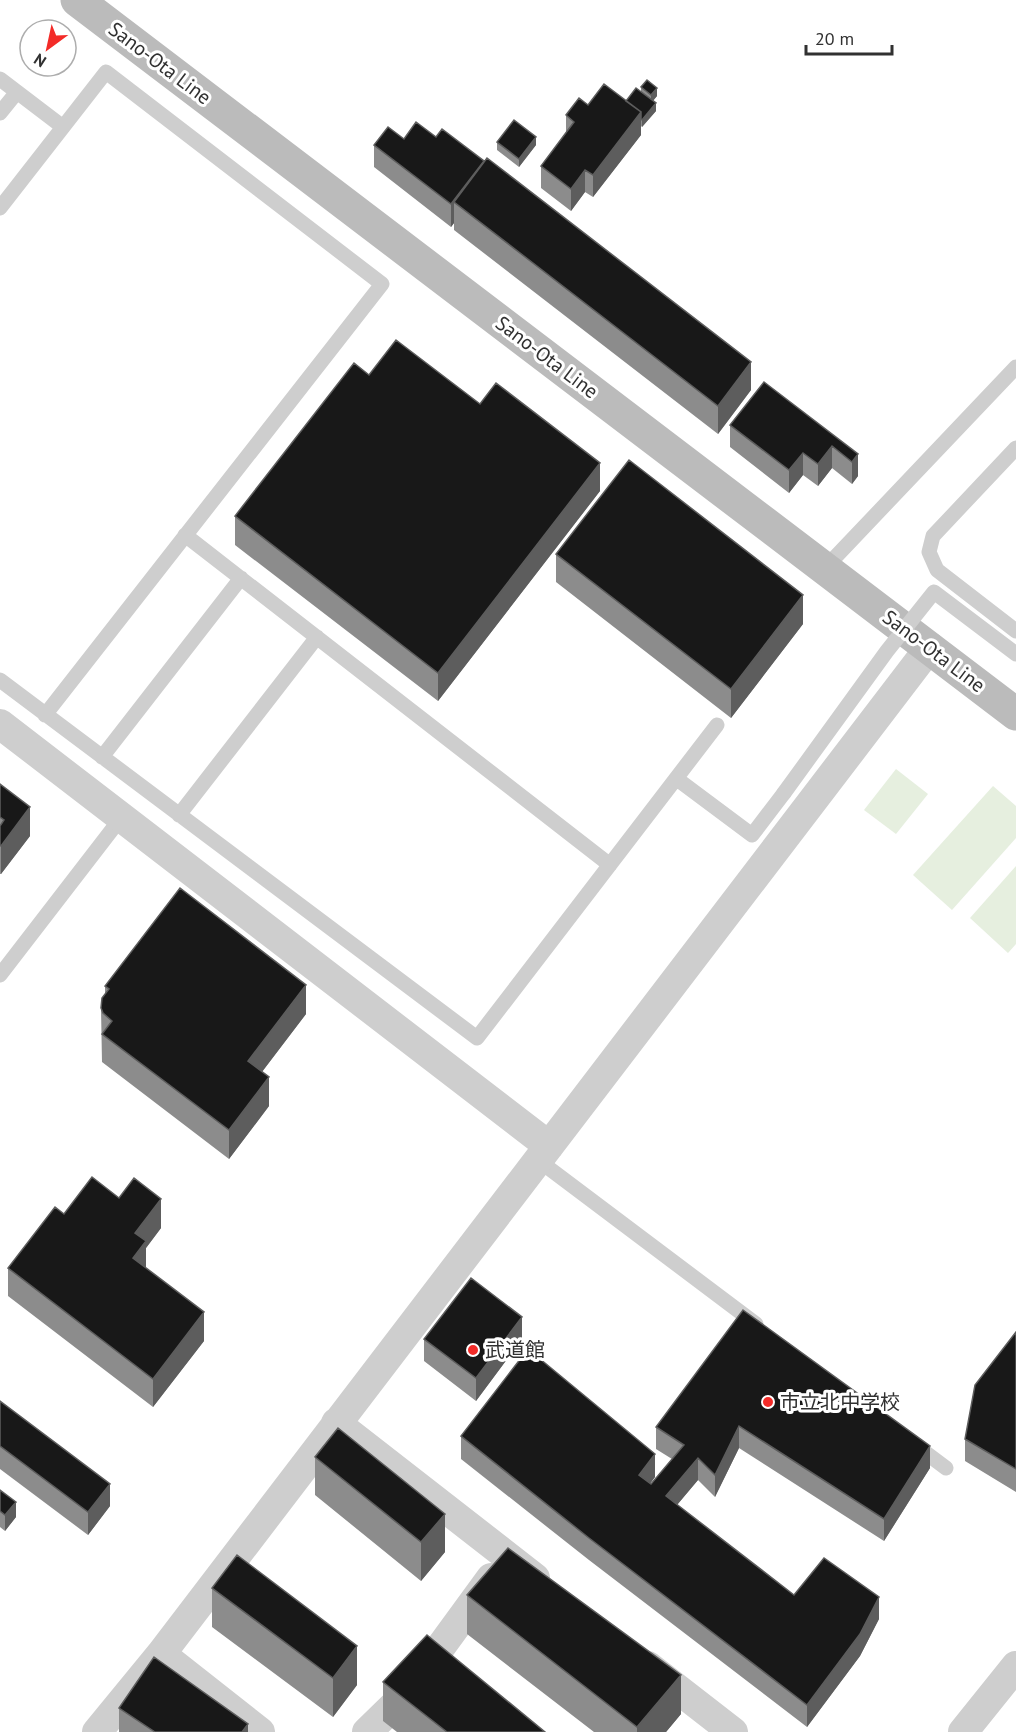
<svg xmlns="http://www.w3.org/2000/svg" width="1016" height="1732" font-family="'PT Sans','Noto Sans JP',sans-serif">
	<rect width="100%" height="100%" fill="#fff"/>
	<path fill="#e6efdf" d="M896 769 928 794 896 834 864 810Z
		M993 786 1016 806V838L952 910 913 875Z
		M1016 866V944L1008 953 970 918Z"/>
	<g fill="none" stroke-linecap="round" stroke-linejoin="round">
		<path stroke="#cecece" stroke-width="15" d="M0 79 63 127
			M0 113 17 92
			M0 208 106 72 382 284 45 715
			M1016 448 933 536 929 552 937 570 1016 631
			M185 535 610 865
			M825 568 1016 367
			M0 680 477 1038 717 725
			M102 757 241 578
			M677 779 752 835 784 793
			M179 815 317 637
			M0 975 121 818
			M538 1160 756 1324
			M914 1444 946 1468"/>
		<path stroke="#cecece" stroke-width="30" d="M0 724 549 1146
			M336 1423 535 1578
			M161 1654 260 1732
			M648 1666 733 1732
			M97 1732 161 1654 930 647
			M367 1732 407 1693 491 1578
			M963 1732 1016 1666"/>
		<path stroke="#bbb" stroke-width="33" d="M77 0 1016 714"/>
		<path stroke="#cecece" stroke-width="15" d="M784 793 887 651 934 592 1016 654"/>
	</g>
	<path fill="#8c8c8c" d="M641 87 657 96 653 101 656 111 642 127 641 126V135L593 197 585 192 571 211 541 188V166L566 133V115L588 105 626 101 641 92Z
		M497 142 536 145 519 167 497 150Z
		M374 145 751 390 718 434 454 230V223L451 227 374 167Z
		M369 375 480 404 600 491 438 701 235 545V516Z
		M764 382 858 454V476L852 484 832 468 818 486 803 475 789 493 730 447V425Z
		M556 554 803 624 731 718 556 582Z
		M0 784 30 836 1 874H0Z
		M105 986 306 1014 262 1072 269 1106 229 1159 102 1062 101 1008 105 994Z
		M119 1198 161 1228 146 1248V1268L204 1341 153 1407 8 1296V1268L64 1214Z
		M743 1310 930 1468 884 1541 739 1448 715 1497 698 1480 677 1505 794 1595 879 1619 860 1656 807 1727 589 1560 461 1459V1436L655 1477 650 1484H651L672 1459 656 1449V1427Z
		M1016 1332V1492L965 1461V1439Z
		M424 1339H522L476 1401 424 1361Z
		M0 1401 110 1506 88 1535 0 1469Z
		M315 1457 445 1552 421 1581 315 1495Z
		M0 1490 16 1517 5 1531 0 1527Z
		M212 1588 357 1685 333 1717 212 1627Z
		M467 1595 681 1714 666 1732H594L467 1634Z
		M383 1682 545 1732H397L383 1721Z
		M119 1708 248 1732H119Z"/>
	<path fill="#5d5d5d" d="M657 88V96L651 103V95Z
		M656 103V111L642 127V120Z
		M641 112V135L593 197V175Z
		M536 137V145L519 167V159Z
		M484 161 454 202V223L451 227V204Z
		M585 170V192L571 211V189Z
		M751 362V390L718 434V406Z
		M832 446V468L818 486V464Z
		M803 453V475L789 493V470Z
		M858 454V476L852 484V462Z
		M600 463V491L438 701V673Z
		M803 595V624L731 718V689Z
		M30 807V836L1 874V846Z
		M306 985V1014L248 1090V1061Z
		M269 1077V1106L229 1159V1130Z
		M161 1199V1228L146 1248V1270L133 1258 135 1233Z
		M204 1312V1341L153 1407V1379Z
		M522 1317V1339L476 1401V1378Z
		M739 1426V1448L715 1497V1475Z
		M930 1446V1468L884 1541V1519Z
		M655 1454V1477L639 1498V1475Z
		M698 1458V1480L666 1518V1496Z
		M110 1484V1506L88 1535V1512Z
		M16 1502V1517L5 1531V1515Z
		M445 1514V1552L421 1581V1542Z
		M879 1597V1619L860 1656 807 1727V1705Z
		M357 1646V1685L333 1717V1678Z
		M681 1675V1714L666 1732H637V1727Z
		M248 1724V1732H242Z"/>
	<path fill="#181818" stroke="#5d5d5d" stroke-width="1.5" d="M647 80 657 88 651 95 641 87Z
		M604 84 641 112 593 175 585 170 571 189 541 166 574 122 566 115 579 98 588 105Z
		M636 88 656 103 642 120 641 119V112L626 101Z
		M514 120 536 137 519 159 497 142Z
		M416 122 436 137 442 129 484 161 451 204 374 145 388 127 404 139Z
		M487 158 751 362 718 406 454 202Z
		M396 340 480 404 496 383 600 463 438 673 235 516 354 363 369 375Z
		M764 382 858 454 852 462 832 446 818 464 803 453 789 470 730 425Z
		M629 460 803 595 731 689 556 554Z
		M0 784 30 807 1 846 0 845V826L4 820 0 817Z
		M180 888 306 985 248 1061 269 1077 229 1130 102 1034 112 1021 103 1013 101 1008 102 998 109 989 105 986Z
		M92 1177 119 1198 134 1178 161 1199 135 1233 146 1241 133 1258 204 1312 153 1379 8 1268 55 1207 64 1214Z
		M471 1278 522 1317 476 1378 424 1339Z
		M743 1310 930 1446 884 1519 739 1426 715 1475 698 1458 666 1496 794 1595 824 1558 879 1597 860 1634 807 1705 589 1538 461 1436 528 1349 655 1454 639 1475 651 1484 684 1445 656 1427Z
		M1016 1332V1469L965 1439 975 1385Z
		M0 1401 110 1484 88 1512 0 1446Z
		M338 1428 445 1514 421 1542 315 1457Z
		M0 1490 16 1502 5 1515 0 1511Z
		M508 1548 681 1675 637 1727 467 1595Z
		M237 1555 357 1646 333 1678 212 1588Z
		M427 1635 545 1732H447L383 1682Z
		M154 1657 248 1724 242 1732H155L119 1708Z"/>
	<g fill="#f32b28" stroke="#fff" stroke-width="2">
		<circle cx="473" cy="1350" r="6"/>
		<circle cx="768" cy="1402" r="6"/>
	</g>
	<g text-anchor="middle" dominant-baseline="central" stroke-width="6" stroke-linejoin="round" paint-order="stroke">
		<g font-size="20" fill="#313131" stroke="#fff">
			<text transform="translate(160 63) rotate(37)">Sano-Ota Line</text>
			<text transform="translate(547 357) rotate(37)">Sano-Ota Line</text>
			<text transform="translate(934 651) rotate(37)">Sano-Ota Line</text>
		</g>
		<g font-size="20" fill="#313131" stroke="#fff" text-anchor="start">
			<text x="485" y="1350">武道館</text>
			<text x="780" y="1402">市立北中学校</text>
		</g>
	</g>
	<g transform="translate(48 48) rotate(213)"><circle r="28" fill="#ffffff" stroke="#adadad" stroke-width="1.5"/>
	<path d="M0-4.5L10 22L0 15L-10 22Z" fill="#f32b28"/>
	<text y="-9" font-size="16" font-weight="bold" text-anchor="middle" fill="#313131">N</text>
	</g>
	<path d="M806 45v9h86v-9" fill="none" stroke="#313131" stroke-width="3"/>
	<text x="815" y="45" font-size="18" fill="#313131" stroke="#ffffff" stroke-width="4.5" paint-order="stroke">20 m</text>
</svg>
